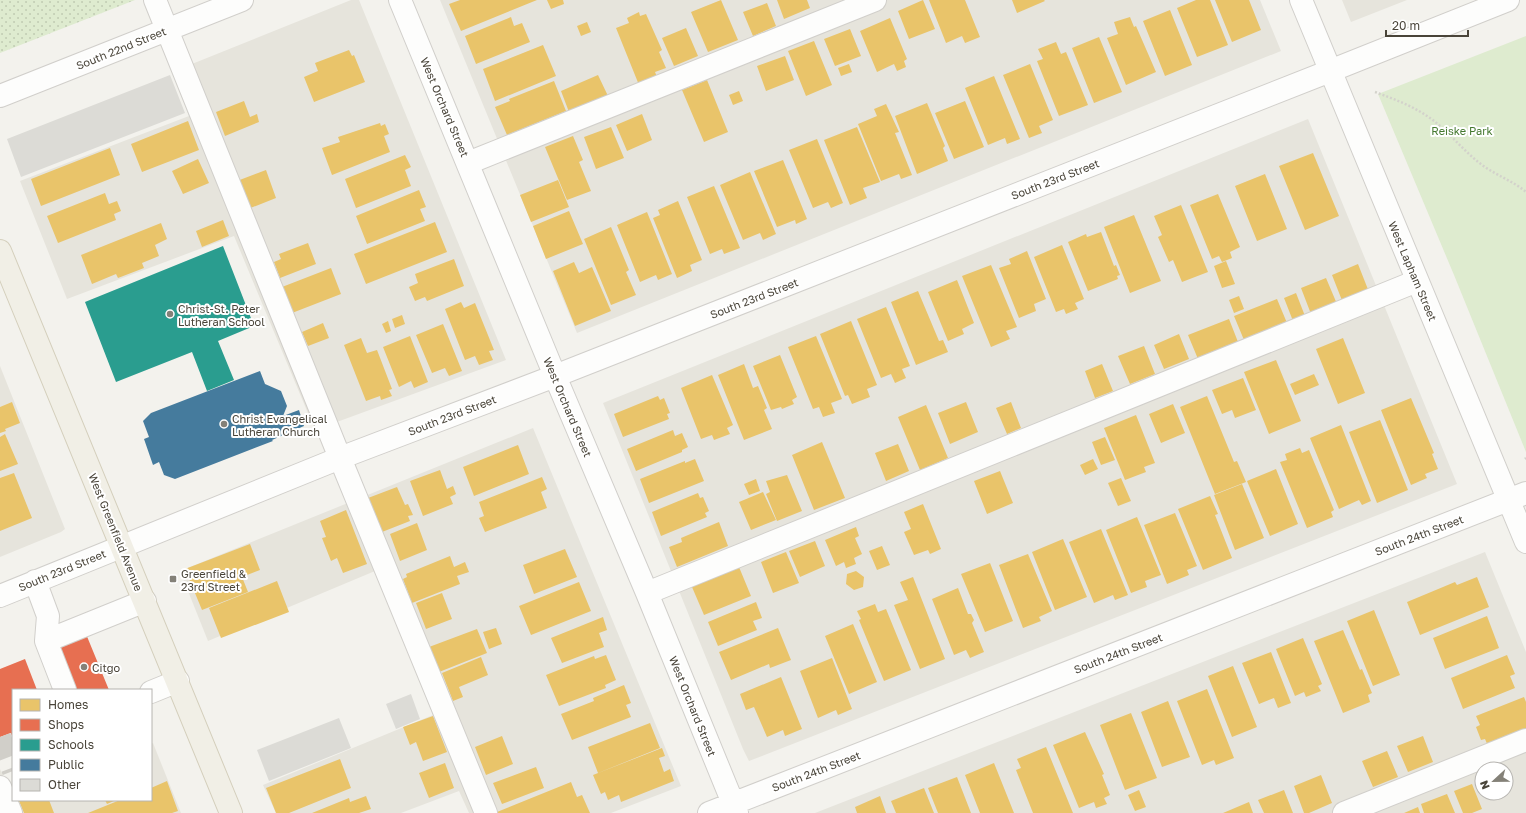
<svg xmlns="http://www.w3.org/2000/svg" width="1526" height="813" font-family="'Golos Text',sans-serif">
	<defs>
		<pattern id="grass-dots" width="8" height="8" patternUnits="userSpaceOnUse"><rect width="8" height="8" fill="#deebcf"/><path d="M2 2h.1M6 6h.1" fill="none" stroke="#c0cbb2" stroke-width="1.8" stroke-linecap="round"/></pattern>
	</defs>
	<rect width="100%" height="100%" fill="#f3f2ed"/>
	<path fill="#e6e4dc" fill-rule="evenodd" d="M351 0H359L506 360 315 430 234 236 67 299 20 181 189 116 172 72Z
		M440 0H1260L1281 51 577 333Z
		M1342 0H1407L1351 22Z
		M1308 119 1457 484 749 761 743 749 603 403Z
		M0 366 65 529 61 532 0 557Z
		M533 428 681 786 611 813H469L459 791 401 813H276L263 785 433 715 375 571 208 641 180 571Z
		M1485 552 1526 652V813H815ZM1482 769H1506V793H1482Z
		M153 743 181 813H0V769L13 800H151V744Z"/>
	<path fill="url(#grass-dots)" d="M0 0H135L0 53Z"/>
	<path fill="#deebcf" d="M1526 36V452L1454 275 1378 94Z"/>
	<path fill="#e9c46a" d="M460 0H537L461 31 449 4Z
		M547 0H563L564 4 551 9Z
		M721 0 738 40 708 52 691 12Z
		M777 0H807L810 8 784 19Z
		M923 0 935 29 909 39 898 11Z
		M929 0H965L980 37 965 43 962 36 946 43Z
		M1012 0H1044L1045 1 1017 13Z
		M1196 0H1210L1228 45 1197 57 1177 8Z
		M1215 0H1249L1261 30 1232 42Z
		M767 3 776 26 753 36 743 12Z
		M1170 10 1192 65 1165 76 1143 21Z
		M639 12 640 16 646 14 662 50 659 52 666 68 655 72 657 77 639 85 616 28 629 23 627 18Z
		M511 17 514 26 522 23 530 42 476 64 465 36Z
		M1130 17 1134 27 1136 26 1156 72 1126 85 1107 38 1118 34 1114 22Z
		M890 18 907 59 904 61 906 67 897 71 894 64 877 72 860 31Z
		M587 22 591 32 581 36 577 26Z
		M686 28 698 56 674 66 662 38Z
		M850 29 861 56 835 66 824 39Z
		M1099 37 1122 92 1094 103 1072 48Z
		M814 41 832 85 806 96 788 51Z
		M1056 42 1061 54 1066 52 1088 105 1059 116 1037 61 1043 59 1038 49Z
		M543 45 556 76 495 101 483 69Z
		M349 50 352 56 354 55 365 82 314 102 304 77 318 71 315 63Z
		M785 56 794 80 766 91 757 66Z
		M849 64 852 72 841 76 838 68Z
		M1030 64 1053 120 1039 126 1042 133 1029 138 1003 75Z
		M598 75 608 96 569 112 561 91Z
		M994 76 1020 139 1007 144 1005 138 988 145 965 88Z
		M707 80 728 132 704 142 682 90Z
		M554 81 566 111 507 135 495 107 510 101 509 99Z
		M739 91 743 101 733 105 729 95Z
		M244 101 250 117 257 114 259 122 225 136 216 112Z
		M965 101 984 147 954 159 935 113Z
		M927 103 945 146 943 148 948 161 917 174 895 116Z
		M886 104 899 132 895 133 912 175 901 179 899 174 881 181 858 124 877 116 874 109Z
		M642 114 652 140 627 151 616 125Z
		M188 121 199 150 142 172 131 144Z
		M380 123 381 126 385 124 389 134 384 136 390 152 332 175 322 148 340 142 338 137Z
		M611 127 624 158 596 169 584 137Z
		M857 127 880 182 863 188 867 198 850 205 824 140Z
		M573 136 583 160 579 162 591 191 567 200 545 147Z
		M817 139 843 203 831 208 828 202 813 208 789 150Z
		M110 148 120 175 41 206 31 179Z
		M1313 153 1339 216 1305 230 1279 166Z
		M405 155 411 167 405 170 411 186 356 208 345 179Z
		M198 159 209 183 183 194 172 171Z
		M783 160 807 219 796 224 795 220 777 227 754 171Z
		M266 170 276 198 248 209 237 181Z
		M750 172 776 234 763 240 760 233 743 240 720 185Z
		M1265 174 1287 229 1257 241 1235 186Z
		M558 180 569 207 531 222 520 195Z
		M714 186 740 248 724 254 722 249 710 254 687 197Z
		M419 190 426 207 420 209 425 221 367 244 356 216Z
		M105 193 109 204 117 201 121 211 114 214 116 220 58 243 47 216Z
		M1218 194 1240 247 1230 252 1232 258 1222 262 1219 256 1212 259 1190 205Z
		M678 201 702 260 690 265 692 271 677 278 653 218 660 215 658 210Z
		M1181 205 1208 272 1182 282 1173 260 1169 262 1158 237 1162 235 1154 216Z
		M569 211 583 244 546 259 533 226Z
		M647 212 672 274 658 280 656 275 640 282 617 225Z
		M1134 215 1161 281 1130 293 1104 227Z
		M223 220 229 236 202 247 196 231Z
		M435 222 447 252 366 284 354 254Z
		M161 223 167 239 155 245 159 256 142 263 144 268 118 278 116 274 92 284 81 255Z
		M611 227 629 270 626 272 636 295 611 305 584 239Z
		M1101 232 1114 266 1116 265 1120 275 1117 276 1118 279 1088 291 1068 242 1086 234 1087 237Z
		M308 243 316 264 280 278 274 262 281 259 279 254Z
		M1062 245 1084 299 1075 303 1078 309 1066 314 1064 309 1056 312 1034 257Z
		M1027 251 1046 299 1034 304 1036 311 1019 318 999 268 1011 264 1009 259Z
		M454 259 464 286 427 301 425 297 415 301 409 287 418 283 415 274Z
		M1226 261 1235 284 1222 288 1214 266Z
		M574 262 579 273 592 267 611 311 575 326 553 271Z
		M1358 264 1369 292 1343 303 1332 275Z
		M991 265 1017 327 1006 331 1010 339 991 347 962 276Z
		M331 268 341 294 292 313 282 287Z
		M1326 278 1337 304 1311 314 1301 288Z
		M957 280 974 323 962 329 964 334 948 341 928 292Z
		M918 291 939 341 943 340 948 352 916 365 891 302Z
		M1296 293 1305 316 1293 321 1284 298Z
		M1239 296 1244 309 1234 313 1229 300Z
		M1277 299 1287 323 1244 340 1234 316Z
		M461 302 464 308 475 303 494 350 489 351 493 360 479 365 475 356 465 360 445 309Z
		M886 307 910 366 902 369 906 378 895 383 891 374 881 378 857 319Z
		M402 315 405 324 395 328 392 319Z
		M1229 319 1238 342 1198 359 1188 335Z
		M388 321 391 331 386 333 382 324Z
		M851 321 877 385 867 389 870 397 852 404 848 395 845 396 820 334Z
		M323 323 329 338 308 346 302 332Z
		M443 324 462 371 449 376 445 368 432 373 416 335Z
		M1179 334 1189 359 1164 369 1154 345Z
		M410 336 428 382 414 388 411 381 399 387 383 347Z
		M816 336 842 399 831 403 835 413 823 417 819 407 813 409 788 347Z
		M361 338 367 353 377 350 392 389 389 390 392 396 381 400 380 396 366 401 344 345Z
		M1343 338 1365 393 1338 404 1316 349Z
		M1144 346 1155 374 1130 384 1118 356Z
		M780 355 797 397 792 400 794 404 782 409 781 407 771 410 753 366Z
		M1276 360 1301 421 1269 434 1244 372Z
		M744 364 753 388 758 386 767 408 764 410 772 429 744 440 718 375Z
		M1102 364 1113 391 1095 398 1085 371Z
		M1314 374 1319 385 1295 395 1290 384Z
		M712 375 733 425 727 428 730 434 714 440 712 435 701 439 681 388Z
		M1243 378 1256 410 1235 418 1232 410 1222 414 1212 390Z
		M658 396 660 400 664 398 670 413 667 414 669 419 623 437 614 414Z
		M1207 396 1234 462 1237 461 1246 482 1215 494 1180 407Z
		M1411 398 1434 453 1432 454 1438 469 1425 474 1427 478 1411 485 1381 410Z
		M12 402 20 423 5 429 6 431 0 433V407Z
		M966 402 978 432 950 444 938 413Z
		M1011 402 1021 428 1007 434 996 408Z
		M1173 404 1185 433 1161 443 1149 414Z
		M926 405 948 458 920 470 898 417Z
		M1136 415 1155 463 1144 467 1146 472 1125 480 1104 428Z
		M1380 420 1408 490 1377 503 1349 432Z
		M1341 425 1371 501 1362 505 1359 500 1339 509 1310 438Z
		M673 430 675 436 682 433 688 447 682 450V452L636 471 627 449Z
		M5 434 18 464 0 471V437Z
		M1105 437 1115 460 1101 465 1092 442Z
		M822 442 845 498 814 510 792 455Z
		M898 444 909 471 886 481 875 453Z
		M518 445 529 474 474 496 463 467Z
		M1300 448 1302 453 1309 450 1334 510 1331 512 1333 517 1307 528 1280 462 1287 460 1285 454Z
		M695 459 704 481 649 503 640 479 685 461V463Z
		M1093 459 1098 469 1085 475 1080 465Z
		M1276 469 1298 524 1270 536 1247 481Z
		M440 470 447 489 453 486 456 494 450 497 453 504 423 516 410 481Z
		M1000 471 1013 503 987 514 974 481Z
		M14 473 32 518 0 531V478Z
		M787 475 802 511 777 521 766 494 770 492 766 481Z
		M542 477 547 489 541 492 547 508 485 532 479 518 484 516 479 502Z
		M1121 478 1131 501 1118 506 1108 483Z
		M756 479 760 491 749 495 744 484Z
		M1242 484 1264 538 1235 550 1214 495Z
		M397 487 405 505 408 504 413 515 408 516 410 521 382 532 368 498Z
		M763 492 776 520 751 530 739 502Z
		M698 493 700 498 703 497 709 511 705 513 707 517 661 536 652 512Z
		M1210 496 1218 514 1215 515 1232 558 1203 570 1178 509Z
		M923 504 941 549 930 554 928 550 914 555 904 532 911 529 904 512Z
		M346 510 367 564 343 573 337 558 331 561 322 538 326 537 320 521Z
		M1175 513 1197 566 1187 570 1189 575 1167 584 1144 525Z
		M1137 517 1161 575 1145 581 1147 587 1131 593 1106 530Z
		M719 522 728 546 677 567 669 547 682 542 681 538Z
		M417 523 427 550 400 561 390 534Z
		M856 527 859 536 855 538 862 554 854 558 856 564 846 568 844 562 836 566 825 540Z
		M1101 529 1128 595 1115 600 1113 595 1094 603 1069 542Z
		M1063 539 1087 597 1055 610 1032 552Z
		M815 541 825 566 800 577 789 551Z
		M250 544 260 570 242 577 248 592 202 610 185 569Z
		M882 546 890 565 877 570 869 551Z
		M565 549 577 577 534 594 523 565Z
		M786 552 799 583 773 593 761 562Z
		M1028 554 1052 611 1039 617 1041 621 1023 628 999 565Z
		M450 556 454 567 465 562 469 572 457 576 460 584 412 603 403 579 407 577 406 574Z
		M990 563 1013 621 985 632 961 574Z
		M739 567 751 596 704 615 692 587Z
		M856 571 864 577 863 587 854 590 846 584 847 574Z
		M913 577 945 659 920 669 894 605 908 600 900 582Z
		M1477 577 1489 607 1420 635 1407 602 1455 582 1457 585Z
		M277 581 289 612 221 638 209 608Z
		M579 582 591 611 531 635 519 606Z
		M958 588 968 614H971L974 620 972 623 984 652 970 658 966 650 954 655 932 599Z
		M442 593 452 619 426 629 416 603Z
		M756 602 762 618 753 621 757 630 718 646 708 622Z
		M875 604 878 612 886 609 911 670 884 681 859 620 861 619 857 611Z
		M1374 610 1400 675 1373 686 1347 621Z
		M1487 616 1499 648 1445 669 1433 638Z
		M603 617 607 630 599 633 604 647 562 663 551 638Z
		M853 624 877 682 849 694 825 636Z
		M496 628 502 644 489 649 483 632Z
		M778 628 791 660 770 668 769 664 731 680 719 652Z
		M477 629 487 653 439 672 429 647Z
		M1343 630 1360 670 1362 669 1372 693 1368 695 1370 702 1343 713 1314 641Z
		M1303 638 1322 684 1318 686 1321 691 1306 697 1304 692 1295 696 1276 649Z
		M1271 652 1291 703 1278 708 1274 698 1259 704 1242 663Z
		M606 655 616 680 605 685 606 688 559 706 546 675 594 656 595 659Z
		M1507 655 1515 674 1510 676 1515 688 1463 709 1451 678Z
		M481 657 488 675 459 687 463 697 453 701 442 673Z
		M832 658 852 709 838 715 836 710 818 718 800 671Z
		M1233 666 1257 727 1232 737 1208 676Z
		M781 677 802 729 785 736 783 730 767 737 754 707 746 710 740 694Z
		M624 685 631 703 626 705 631 717 572 740 561 714 594 701 593 698Z
		M1207 689 1234 758 1216 765 1214 760 1202 765 1177 701Z
		M1524 697 1526 702V731L1488 746 1485 739 1481 740 1476 727 1480 725 1476 716Z
		M1168 701 1190 757 1162 767 1141 712Z
		M1131 713 1157 778 1125 790 1100 725Z
		M433 716 447 752 423 761 416 742 410 745 403 727Z
		M650 723 660 748 598 773 588 747Z
		M1085 732 1104 774 1102 775 1110 795 1104 798 1107 804 1096 808 1094 802 1079 808 1053 745Z
		M502 736 513 764 486 775 475 747Z
		M1423 736 1433 762 1408 772 1397 746Z
		M1046 747 1073 813H1033L1016 770 1021 768 1017 759Z
		M662 748 665 756 659 758 664 772 670 769 674 781 621 802 619 795 608 800 605 792 601 794 593 775Z
		M1387 751 1398 777 1373 787 1362 761Z
		M340 759 351 788 289 813H276L266 788Z
		M445 763 454 788 429 798 419 773Z
		M994 763 1014 813H980L965 775Z
		M536 767 544 788 502 804 493 783Z
		M1321 775 1332 803 1309 813H1304L1294 786Z
		M957 777 971 813H938L928 788Z
		M167 781 178 811 172 813H88L120 800H151V788Z
		M571 782 577 797 582 795 590 813H497V812Z
		M1472 784 1482 809 1472 813H1463L1454 791Z
		M924 788 934 813H896L891 801Z
		M1139 790 1146 807 1135 811 1128 795Z
		M1284 790 1293 813H1264L1258 800Z
		M1447 794 1455 813H1424L1421 804Z
		M366 796 371 809 359 813H312L349 798 350 802Z
		M880 796 886 813H857L855 807Z
		M21 800H49L54 813H24L19 801Z
		M105 800H116L107 804Z
		M1249 802 1253 813H1223Z
		M1418 807 1420 813H1404Z"/>
	<path fill="#e76f51" d="M86 634 109 690H77L59 645Z
		M25 659 37 690H13V739L11 733 0 737V669Z"/>
	<path fill="#2a9d8f" d="M223 246 254 326 218 341 234 380 207 391 192 352 116 382 85 302Z"/>
	<path fill="#457b9d" d="M260 371 265 384 281 391 287 406 283 416 299 410 304 426 272 440 273 441 175 479 164 475 159 462 153 465 144 439 149 437 143 421 151 413Z"/>
	<path fill="#dcdbd6" d="M170 75 185 113 21 177 7 139Z
		M411 694 420 719 396 729 386 704Z
		M339 718 351 748 269 781 257 750Z"/>
	<g fill="none" stroke-linecap="round" stroke-linejoin="round">
		<path stroke="#d1cfc9" stroke-width="22" stroke-dasharray="22 11" stroke-linecap="butt" d="M0 737 13 771"/>
		<defs>
			<path id="minor" d="M155 0 340 458 486 813
				M400 0 555 376 647 593 737 813
				M1301 0 1526 542
				M0 96 242 0
				M468 163 875 0
				M35 581 48 616 46 641 65 690
				M647 593 1417 281
				M0 596 340 458 555 376 1330 71 1508 0
				M46 641 145 601
				M151 692 178 681
				M0 787 11 813
				M709 813 1526 493
				M1344 813 1526 740"/>
			<path id="major" d="M0 251 231 813"/>
		</defs>
		<use href="#minor" stroke="#d1cfcb" stroke-width="24"/>
		<use href="#major" stroke="#d4cfbc" stroke-width="24"/>
		<path stroke="#d3d2cb" stroke-width="2.5" stroke-dasharray="2 2" stroke-linecap="butt" d="M1375 92C1394 99 1413 106 1430 118 1447 130 1460 147 1477 161 1492 174 1512 180 1526 192
			M1525 459 1526 458"/>
		<use href="#minor" stroke="#fdfdfc" stroke-width="22"/>
		<use href="#major" stroke="#f1efe6" stroke-width="22"/>
	</g>
	<g fill="#848178" stroke="#fff" stroke-width="1.5">
		<circle cx="170" cy="314" r="4"/>
		<circle cx="224" cy="424" r="4"/>
		<rect x="169" y="575" width="8" height="8" rx="2"/>
		<circle cx="84" cy="667" r="4"/>
	</g>
	<g text-anchor="middle" dominant-baseline="central" stroke-width="4" stroke-linejoin="round" paint-order="stroke">
		<g font-size="11" fill="#494439" stroke="#fff">
			<text transform="translate(121 48) rotate(-22)">South 22nd Street</text>
			<text transform="translate(445 107) rotate(67)">West Orchard Street</text>
			<text transform="translate(1055 179) rotate(-21)">South 23rd Street</text>
			<text transform="translate(1413 271) rotate(67)">West Lapham Street</text>
			<text transform="translate(754 298) rotate(-21)">South 23rd Street</text>
			<text transform="translate(568 407) rotate(67)">West Orchard Street</text>
			<text transform="translate(452 415) rotate(-21)">South 23rd Street</text>
			<text transform="translate(116 532) rotate(68)">West Greenfield Avenue</text>
			<text transform="translate(1419 535) rotate(-21)">South 24th Street</text>
			<text transform="translate(62 570) rotate(-22)">South 23rd Street</text>
			<text transform="translate(1118 653) rotate(-21)">South 24th Street</text>
			<text transform="translate(693 706) rotate(68)">West Orchard Street</text>
			<text transform="translate(816 771) rotate(-21)">South 24th Street</text>
		</g>
		<g font-size="11" fill="#44782f" stroke="#fff">
			<text x="1462" y="130">Reiske Park</text>
		</g>
		<g font-size="11" fill="#494439" stroke="#fff" text-anchor="start">
			<text x="178" y="308">Christ-St. Peter<tspan x="178" dy="13">Lutheran School</tspan></text>
			<text x="232" y="418">Christ Evangelical<tspan x="232" dy="13">Lutheran Church</tspan></text>
			<text x="181" y="573">Greenfield &amp;<tspan x="181" dy="13">23rd Street</tspan></text>
			<text x="92" y="667">Citgo</text>
		</g>
	</g>
	<rect x="12" y="689" width="140" height="112" fill="#ffffff" stroke="#b6b4b0"/>
	<rect x="20" y="699" width="20" height="12" fill="#e9c46a" stroke="#b6b4b0"/>
	<text x="48" y="709" font-size="12" fill="#494439">Homes</text>
	<rect x="20" y="719" width="20" height="12" fill="#e76f51" stroke="#b6b4b0"/>
	<text x="48" y="729" font-size="12" fill="#494439">Shops</text>
	<rect x="20" y="739" width="20" height="12" fill="#2a9d8f" stroke="#b6b4b0"/>
	<text x="48" y="749" font-size="12" fill="#494439">Schools</text>
	<rect x="20" y="759" width="20" height="12" fill="#457b9d" stroke="#b6b4b0"/>
	<text x="48" y="769" font-size="12" fill="#494439">Public</text>
	<rect x="20" y="779" width="20" height="12" fill="#dcdbd6" stroke="#b6b4b0"/>
	<text x="48" y="789" font-size="12" fill="#494439">Other</text>
	<g transform="translate(1494 781) rotate(248)"><circle r="19" fill="#ffffff" stroke="#b6b4b0"/>
	<path d="M0-3L7 15L0 10L-7 15Z" fill="#848178"/>
	<text y="-6" font-size="11" font-weight="bold" text-anchor="middle" fill="#494439">N</text>
	</g>
	<path d="M1386 30v6h82v-6" fill="none" stroke="#494439" stroke-width="2"/>
	<text x="1392" y="30" font-size="12" fill="#494439" stroke="#ffffff" stroke-width="3" paint-order="stroke">20 m</text>
</svg>
